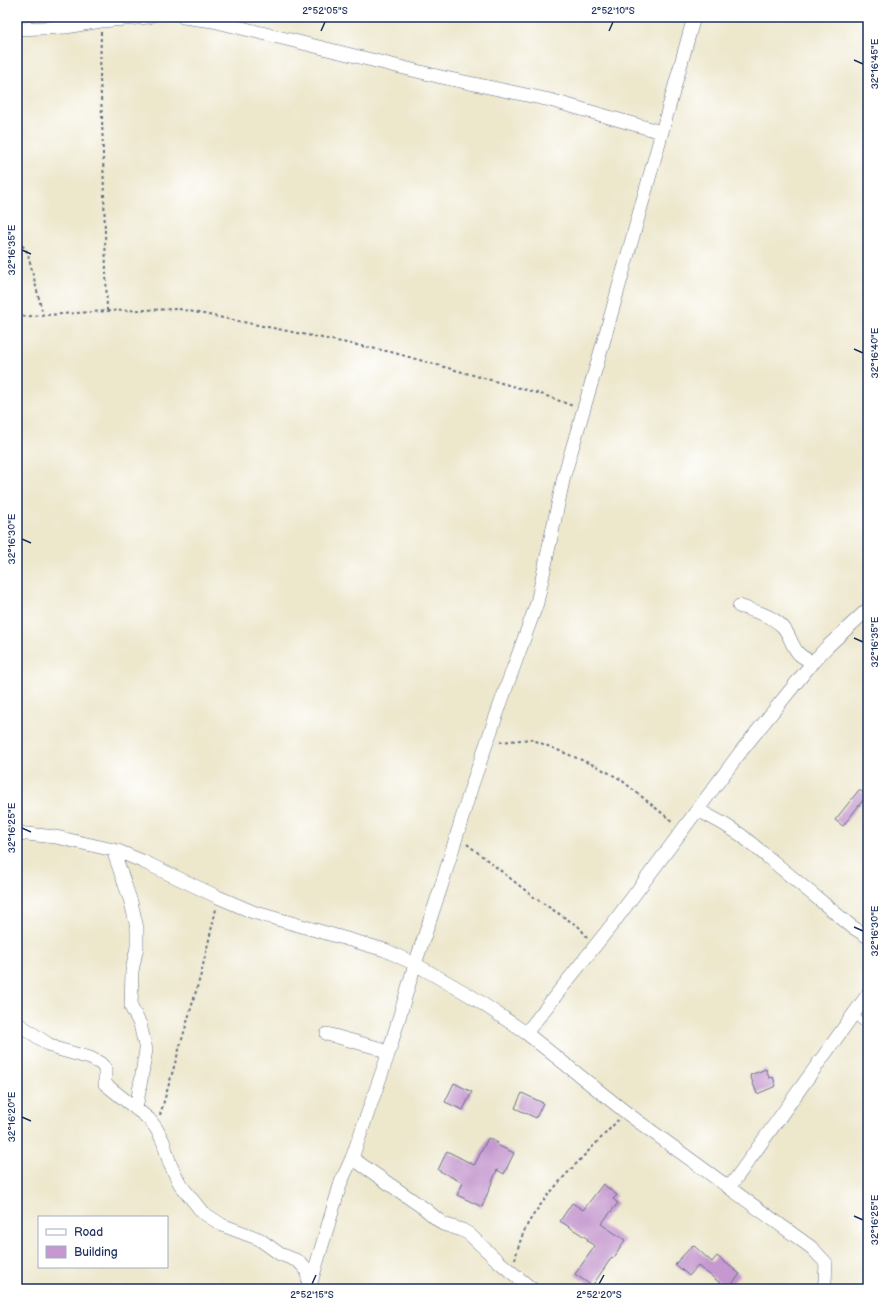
<svg xmlns="http://www.w3.org/2000/svg" width="885" height="1306" font-family="'Balsamiq Sans',sans-serif">
	<rect width="100%" height="100%" fill="#fff"/>
	<filter id="ink" filterUnits="userSpaceOnUse"><feTurbulence type="fractalNoise" baseFrequency=".025" numOctaves="2"/><feDisplacementMap in="SourceGraphic" scale="8" xChannelSelector="R" yChannelSelector="G"/><feConvolveMatrix kernelMatrix="1 2 1 2 8 2 1 2 1" color-interpolation-filters="sRGB"/></filter>
	<filter id="wash" filterUnits="userSpaceOnUse"><feTurbulence type="fractalNoise" baseFrequency=".012" numOctaves="4" result="noise"/><feDisplacementMap in="SourceGraphic" scale="16" xChannelSelector="R" yChannelSelector="G"/><feGaussianBlur stdDeviation="0.9" result="paint"/><feColorMatrix in="noise" values="0 0 0 0 0 0 0 0 0 0 0 0 0 0 0 0 0 1.4 0 .05"/><feComposite in="paint" operator="in"/></filter>
	<g filter="url(#wash)">
		<rect width="100%" height="100%" fill="#ede7cc"/>
		<g id="blocks">
			<path fill="#c599cf" d="M859 790 867 795 843 826 835 820Z
				M766 1069 769 1078 773 1077 776 1086 757 1094 750 1075Z
				M454 1083 472 1092 463 1110 445 1102Z
				M522 1093 543 1103 536 1118 515 1108Z
				M488 1138 498 1143 497 1145 514 1153 504 1174 497 1170 482 1207 457 1195 463 1183 438 1170 447 1151 474 1165 475 1164Z
				M603 1184 617 1195 613 1199 618 1203 601 1224 625 1240 614 1258 612 1257 592 1286 575 1274 595 1246 587 1241 588 1239 560 1221 572 1203 583 1210Z
				M693 1245 712 1262 717 1256 740 1274 728 1289 698 1266 689 1276 675 1264Z"/>
		</g>
	</g>
	<g filter="url(#ink)">
		<use href="#blocks" fill-opacity="0" stroke="#646f84" stroke-width="1"/>
		<g fill="none" stroke-linecap="round" stroke-linejoin="round">
			<defs>
				<path id="lane" d="M853 1014 868 1027"/>
				<path id="street" d="M183 17 213 21 441 77 550 100 661 132
					M17 29 66 27 101 21 149 17
					M739 606C754 611 770 615 781 625 790 633 791 646 799 654 803 658 808 660 813 662
					M698 810 722 823 741 835 851 926 868 937
					M17 833 56 837 118 851 144 862 218 897 253 912 385 950 415 964 471 996 526 1033 628 1114 812 1248 826 1263 825 1282 822 1289
					M113 850 131 902 137 928V947L132 971 131 1007 140 1024 146 1050 136 1109
					M17 1023 48 1044 58 1049 90 1058 100 1063 105 1068V1084L149 1119 156 1128 163 1141 170 1164 180 1184 202 1212 222 1225 259 1239 280 1254 298 1261 304 1267 307 1272 309 1286
					M526 1033 614 922 742 750 813 662 827 647 868 609
					M327 1034 378 1048 388 1055
					M352 1158 425 1209 443 1224 462 1230 469 1234 498 1261 532 1289
					M729 1188 868 994
					M309 1289 341 1182 352 1158 388 1055 415 964 441 887 472 785 506 688 537 603 564 476 602 347 694 17"/>
			</defs>
			<use href="#lane" stroke="#646f84" stroke-width="8"/>
			<use href="#street" stroke="#646f84" stroke-width="14"/>
			<path stroke="#646f84" stroke-width="2" stroke-dasharray="3 3" stroke-linecap="butt" d="M101 32 100 78 102 115 107 311
				M17 242 25 248 28 254 43 315
				M17 317 107 311 179 309 391 352 544 395 573 406
				M500 742 531 739 596 766 620 779 673 822
				M467 844 535 898 579 927 587 937
				M160 1115 201 974 216 909
				M515 1260C518 1245 524 1229 532 1217 556 1181 589 1152 618 1120"/>
			<use href="#lane" stroke="#fff" stroke-width="7"/>
			<use href="#street" stroke="#fff" stroke-width="13"/>
		</g>
	</g>
	<path fill="none" stroke="#1b2f5e" stroke-width="1.5" d="M321 31 325 22M609 31 613 22M854 60 863 64M22 250 31 254M854 349 863 353M22 539 31 543M854 638 863 642M22 828 31 832M854 927 863 931M22 1117 31 1121M854 1216 863 1220M312 1284 316 1275M599 1284 604 1275"/>
	<rect width="885" height="1306" fill="none" stroke="#fff" stroke-width="44"/>
	<rect x="38" y="1216" width="130" height="52" fill="#ffffff" stroke="#a4acbf"/>
	<rect x="46" y="1229" width="20" height="6" fill="#ffffff" stroke="#a4acbf"/>
	<text x="74" y="1236" font-size="12" fill="#1b2f5e">Road</text>
	<rect x="46" y="1246" width="20" height="12" fill="#c599cf" stroke="#a4acbf"/>
	<text x="74" y="1256" font-size="12" fill="#1b2f5e">Building</text>
	<rect x="22" y="22" width="841" height="1262" fill="none" stroke="#1b2f5e" stroke-width="1.5"/>
	<g font-size="10" text-anchor="middle" fill="#1b2f5e">
		<text x="325" y="14">2°52'05"S</text>
		<text x="613" y="14">2°52'10"S</text>
		<text transform="translate(874 64) rotate(-90)" y="4">32°16'45"E</text>
		<text transform="translate(11 250) rotate(-90)" y="4">32°16'35"E</text>
		<text transform="translate(874 353) rotate(-90)" y="4">32°16'40"E</text>
		<text transform="translate(11 539) rotate(-90)" y="4">32°16'30"E</text>
		<text transform="translate(874 642) rotate(-90)" y="4">32°16'35"E</text>
		<text transform="translate(11 828) rotate(-90)" y="4">32°16'25"E</text>
		<text transform="translate(874 931) rotate(-90)" y="4">32°16'30"E</text>
		<text transform="translate(11 1117) rotate(-90)" y="4">32°16'20"E</text>
		<text transform="translate(874 1220) rotate(-90)" y="4">32°16'25"E</text>
		<text x="312" y="1298">2°52'15"S</text>
		<text x="599" y="1298">2°52'20"S</text>
	</g>
</svg>
